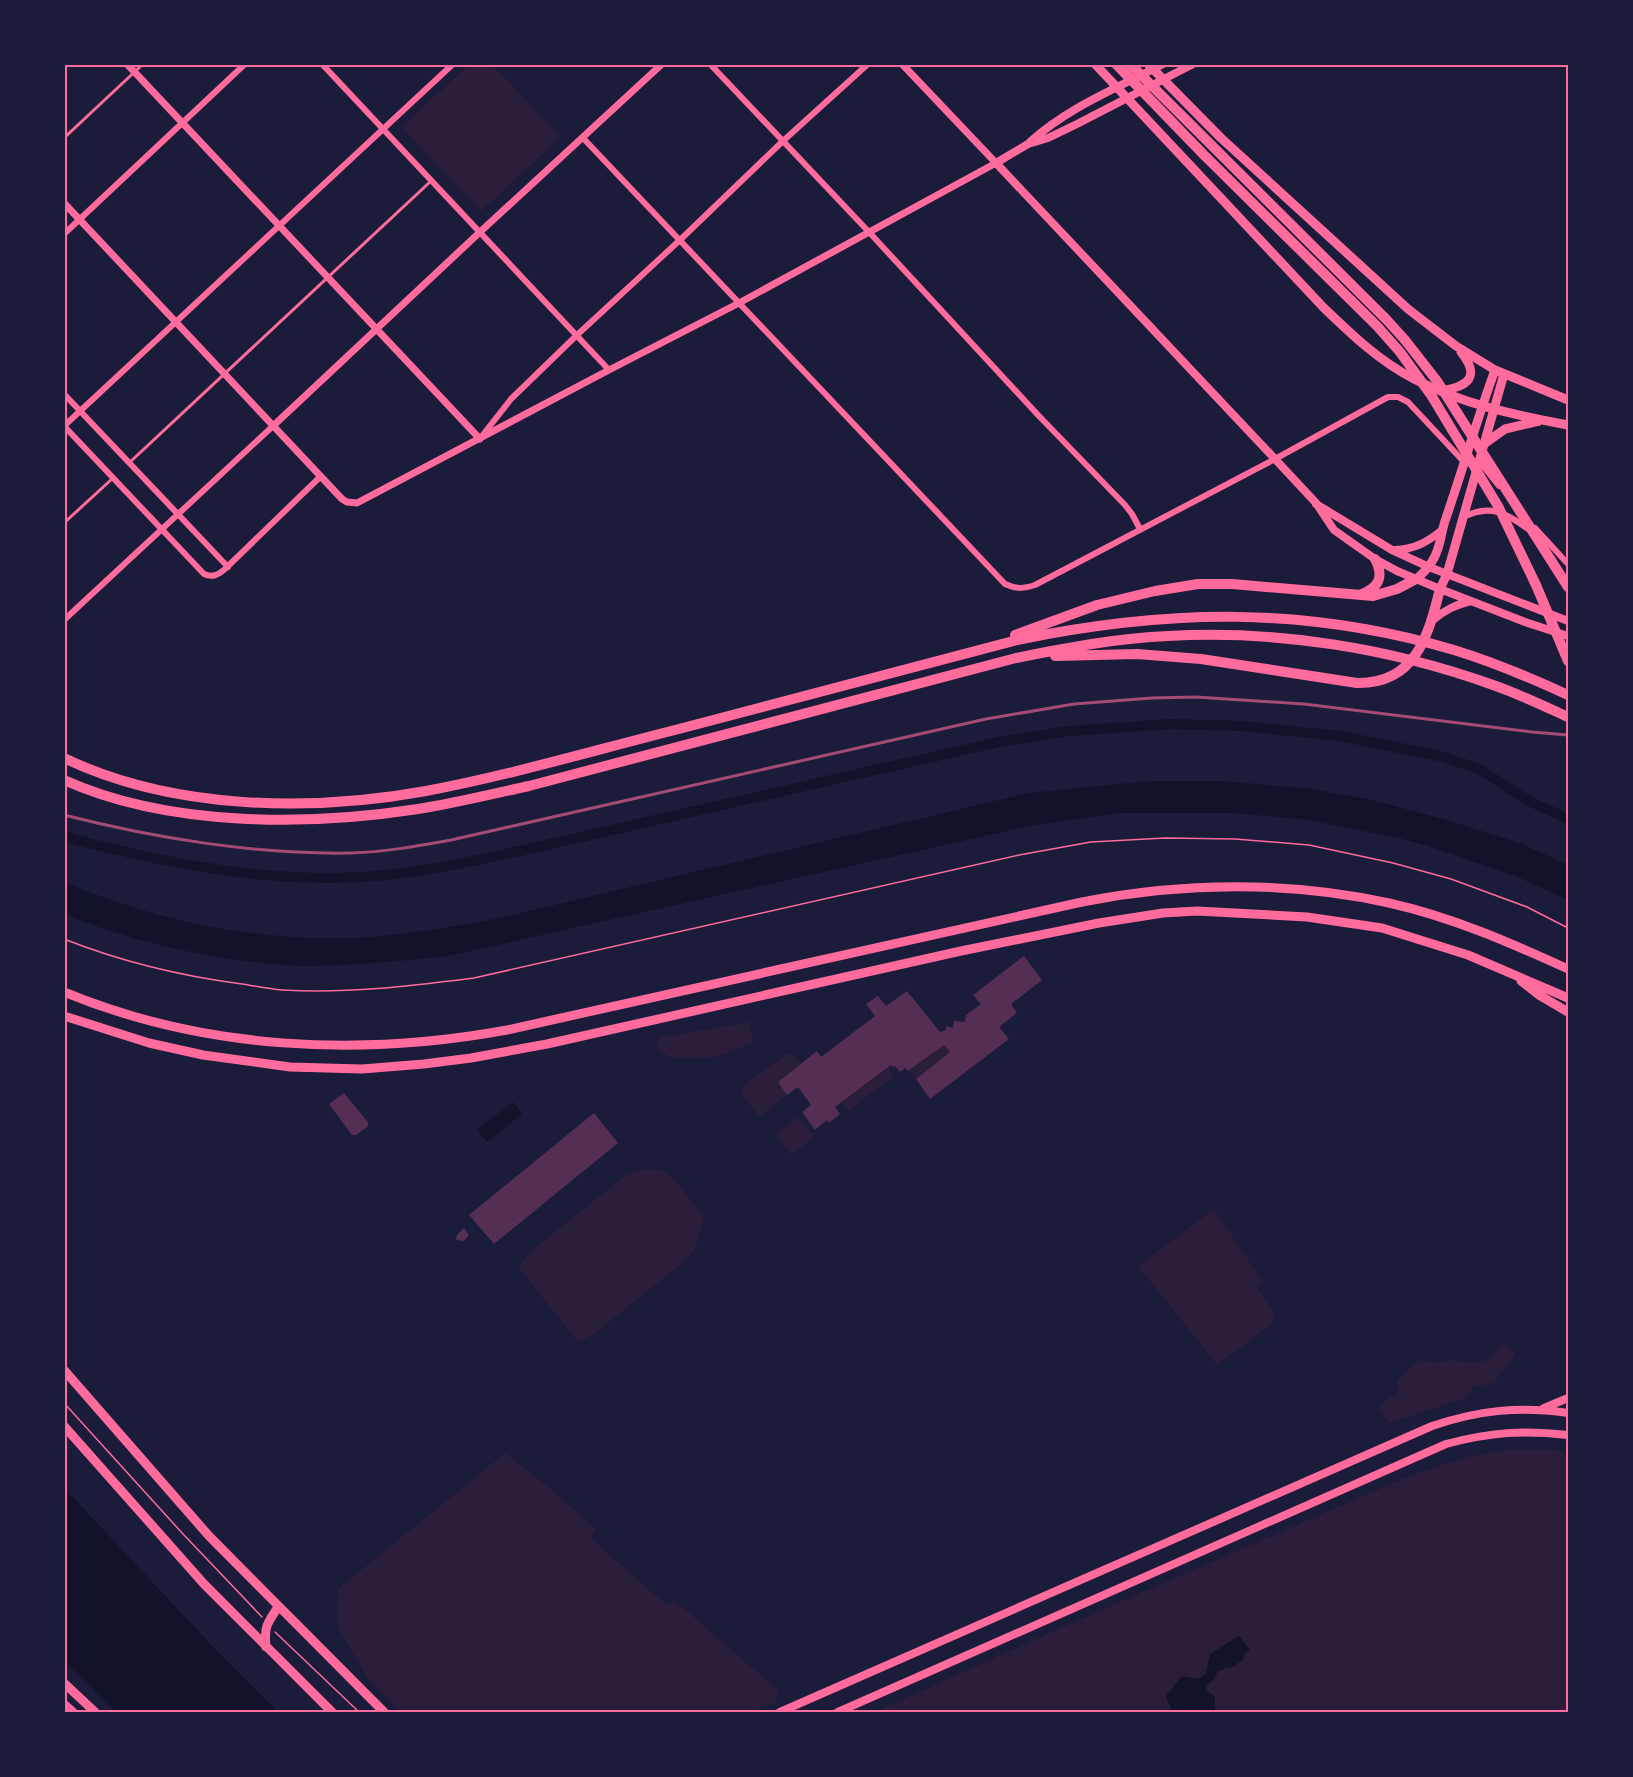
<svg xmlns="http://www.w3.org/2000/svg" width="1633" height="1777" font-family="Roboto,sans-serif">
	<rect width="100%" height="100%" fill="#1b1b3a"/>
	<path fill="#2a1e3b" d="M469 65H493L561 137 481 211 401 127Z
		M749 1022 753 1043 717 1057 672 1058 656 1049 659 1038Z
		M944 1045 950 1052 916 1079 909 1071Z
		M787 1054 794 1055 801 1063 778 1082 787 1095 760 1117 741 1094 744 1085Z
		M888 1068 894 1076 848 1111 841 1103Z
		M798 1117 814 1137 791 1155 776 1134Z
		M645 1169H655L669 1173 700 1212 703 1218 701 1231 695 1248 687 1259 593 1335 578 1342 518 1267 530 1252 625 1176Z
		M1214 1209 1264 1283 1257 1288 1275 1314 1272 1324 1217 1365 1138 1266Z
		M1502 1344 1510 1347 1515 1354 1494 1383 1474 1387 1466 1398 1389 1423 1379 1410 1386 1399 1398 1393 1397 1381 1413 1364 1422 1360 1437 1363 1453 1360 1475 1363 1487 1360Z
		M1510 1449H1549L1568 1453V1712H875L1056 1630 1409 1476 1466 1457Z
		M505 1453 547 1486 596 1529 590 1538 667 1605 674 1600 778 1690 776 1702 751 1712H401L369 1680 339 1629 337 1620 338 1589Z"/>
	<path fill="#12122b" d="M1150 781H1220L1304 788 1368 799 1447 820 1522 844 1568 865V900L1518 877 1428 846 1403 839 1308 820 1235 813H1121L1034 825 448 956C410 960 372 964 333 965 321 965 309 967 297 966 220 961 136 944 65 914V882C155 921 255 941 354 938 401 936 448 927 495 919L1029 793Z
		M513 1102 522 1114 487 1142 477 1130Z
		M65 1489 216 1650 278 1712H117L65 1662Z
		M1239 1636 1250 1650 1244 1654 1243 1660 1231 1668 1229 1667 1218 1671 1214 1679 1207 1685V1691L1215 1697V1712H1172L1166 1696 1182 1676 1198 1679 1206 1674 1210 1654Z"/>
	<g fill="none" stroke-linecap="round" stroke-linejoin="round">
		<path stroke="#12122b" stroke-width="10" d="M64 836C83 843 103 846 122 851 207 871 307 885 394 874 434 870 473 861 511 853L998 742 1069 731 1171 724 1242 726 1340 736 1444 757 1479 769 1529 801 1568 819"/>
	</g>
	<path fill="#542f53" d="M1024 956 1042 980 1011 1004 1017 1013 999 1027 1009 1039 930 1099 916 1079 950 1052 944 1045 908 1071 905 1068 900 1072 895 1066 893 1067 891 1065 835 1107 840 1114 829 1123 827 1120 815 1130 802 1112 811 1105 798 1087 787 1095 778 1082 817 1051 821 1057 875 1016 866 1004 878 996 886 1006 907 991 940 1032 946 1030V1026L953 1028 954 1021 965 1022 966 1015 981 1004 973 995Z
		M344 1093 368 1122V1126L356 1135H352L329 1104Z
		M594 1113 618 1143 494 1244 469 1215Z
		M464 1228 469 1235 464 1241 456 1240 457 1235Z"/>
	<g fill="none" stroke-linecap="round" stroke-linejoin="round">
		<path stroke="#ff6b9d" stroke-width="1.5" d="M64 939C122 962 181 976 242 984 255 986 269 989 282 990 347 994 410 986 474 978L1019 855 1091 842 1165 838 1235 839 1309 845 1393 863 1451 879 1527 907 1568 928
			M64 1403 183 1534 262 1617
			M275 1632 359 1712"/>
		<path stroke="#ff6b9d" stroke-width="3" d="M64 138 143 64
			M129 463 431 181
			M64 523 113 478"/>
		<path stroke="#ff6b9d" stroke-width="6" d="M322 64 609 370
			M710 64 868 231 1038 415 1125 505 1132 514 1140 529
			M583 138 1005 584C1016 589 1023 589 1035 585L1275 459 1388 397H1398L1408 402 1465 463
			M64 234 245 64
			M64 394 228 567
			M64 426 453 64
			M64 426 204 574C212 578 218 575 225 569L321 476
			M482 436 511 399 577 335 680 240 783 141 868 64
			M1479 461 1499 486
			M1463 517C1490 504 1505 512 1528 529
			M1535 528 1568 564
			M64 620 273 426"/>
		<path stroke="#ff6b9d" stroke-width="7" d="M127 64 480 439
			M64 203 342 499 347 502 357 503 609 370 739 303 996 163 902 64
			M273 426 480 232 662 64"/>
		<path stroke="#ff6b9d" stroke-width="8" d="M1193 64 1077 124 1048 138 1028 144 996 163 1275 459 1316 503 1334 530 1375 559 1397 571 1440 589 1525 622 1568 636
			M1030 142C1068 107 1118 88 1163 64
			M1316 504 1392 550 1429 567 1568 621
			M1395 550C1414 549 1426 543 1441 531
			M1433 620C1445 610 1455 605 1471 601
			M1544 1408 1568 1398
			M780 1712 1432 1426C1479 1410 1520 1406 1568 1413
			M838 1712 1446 1444C1491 1432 1523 1430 1568 1435"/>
		<path stroke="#ff6b9d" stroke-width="9" d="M1095 64 1323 307C1351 334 1379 361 1414 379 1462 404 1515 415 1568 425
			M1148 64 1221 138 1408 309 1456 346 1495 370 1568 400
			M1442 391C1468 386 1481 377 1461 352
			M1484 444 1505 429 1539 421
			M1416 579C1424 573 1430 566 1434 558 1441 546 1441 531 1446 518 1463 469 1477 419 1495 370
			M1440 589 1447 574 1504 374
			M64 1370 209 1536 384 1712
			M64 1426 204 1584 332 1712
			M266 1647C264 1626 267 1624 278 1607
			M64 1683 95 1712
			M64 1704 73 1712"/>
		<path stroke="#ff6b9d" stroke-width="9" d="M1521 981 1539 995 1568 1012
			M64 992C204 1050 360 1057 507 1030L1082 902C1182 882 1289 881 1389 903 1452 917 1511 943 1568 969
			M64 1016 149 1043 203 1055 290 1067 362 1069 424 1064 471 1058 547 1044 961 951 1099 923 1163 913 1197 911 1307 917 1382 928 1468 955 1568 998"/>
		<path stroke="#ff6b9d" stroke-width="10" d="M1116 64 1204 155 1377 326 1400 352 1431 395 1498 506 1536 585 1568 661
			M1130 64 1386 319 1405 340 1437 381 1568 587
			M1360 595C1378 588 1385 578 1375 559
			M1015 635 1097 605 1155 591 1198 584H1232L1373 596 1397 589 1416 579
			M1055 656 1137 654 1201 659 1357 683C1415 684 1428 637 1440 589
			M64 758C172 810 311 812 426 791 510 775 592 751 675 730 789 700 903 670 1017 640 1168 609 1305 606 1454 650 1493 662 1531 678 1568 695
			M64 780C168 827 308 826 418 809 456 803 492 794 529 786L1016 658C1066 648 1117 638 1168 636 1278 630 1390 648 1493 685 1519 694 1544 706 1568 717"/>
		<path stroke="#a44b75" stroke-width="3" d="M64 815C154 838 258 855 351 853 385 852 418 846 451 840L986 719 1074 704 1152 698 1196 697 1304 704 1532 732 1568 735"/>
	</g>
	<rect width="1633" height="1777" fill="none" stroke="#1b1b3a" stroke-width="132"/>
	<rect x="66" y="66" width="1501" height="1645" fill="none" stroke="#ff6b9d" stroke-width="2"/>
</svg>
